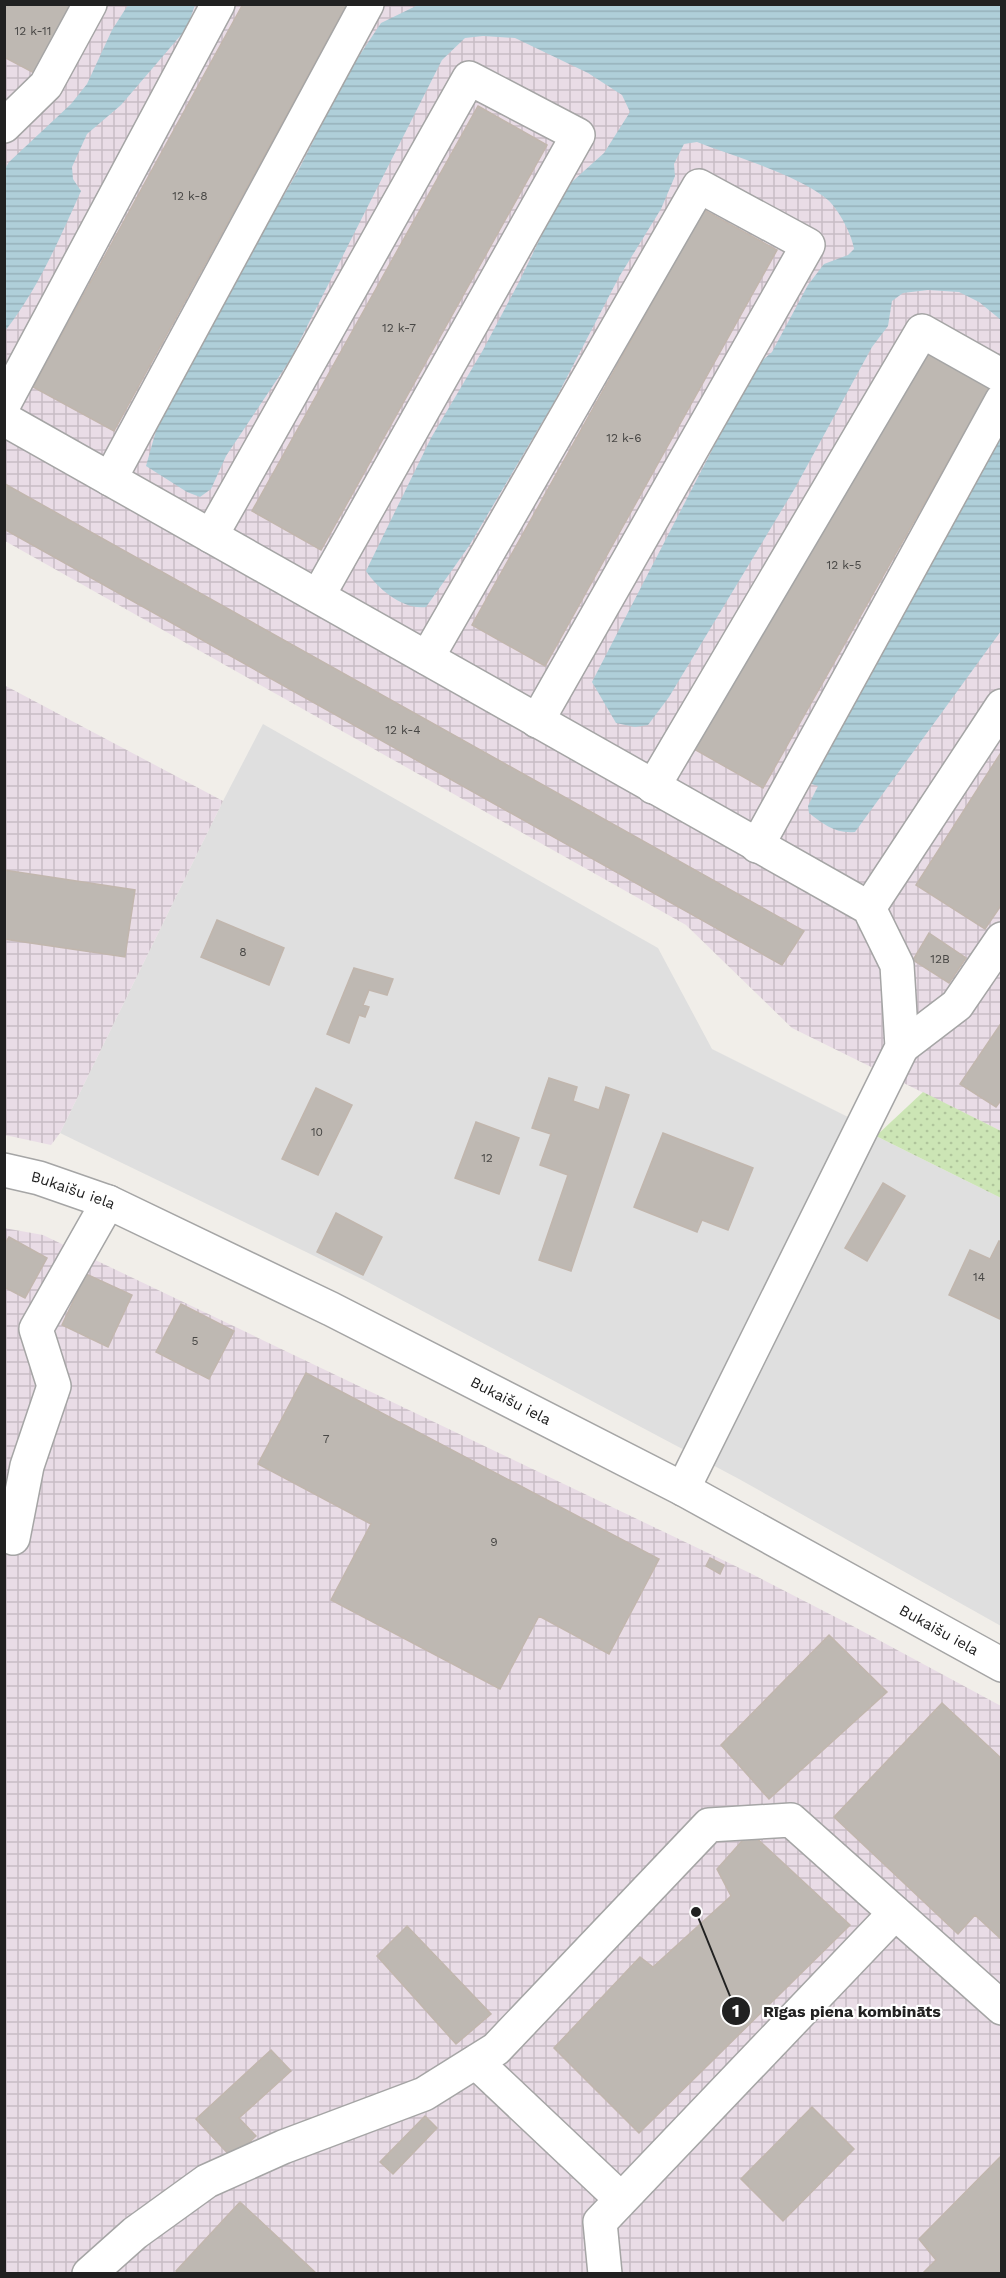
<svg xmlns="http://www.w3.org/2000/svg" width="1006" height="2278" font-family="'Work Sans',sans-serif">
	<defs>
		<pattern id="industrial-grid" width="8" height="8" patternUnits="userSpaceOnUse" patternTransform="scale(1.5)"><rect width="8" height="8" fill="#e9dce6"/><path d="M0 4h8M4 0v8" fill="none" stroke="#c8bcc5"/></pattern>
		<pattern id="grass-dots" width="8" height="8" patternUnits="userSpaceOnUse" patternTransform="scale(1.5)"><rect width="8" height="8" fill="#cce5b5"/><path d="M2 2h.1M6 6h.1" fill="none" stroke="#afc49b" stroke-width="1.8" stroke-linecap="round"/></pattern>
		<pattern id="water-rules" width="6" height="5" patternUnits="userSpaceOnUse" patternTransform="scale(1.5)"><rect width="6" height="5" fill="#afcfd9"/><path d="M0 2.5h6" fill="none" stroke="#96b1ba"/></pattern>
	</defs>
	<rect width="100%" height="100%" fill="#f1eee9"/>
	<path fill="#dfdfdf" d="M263 724 658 948 712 1049 854 1120 876 1136 1001 1198V1626L739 1479 366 1281 60 1133 223 801Z"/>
	<path fill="url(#industrial-grid)" d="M5 5H487L716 94 1001 306V1131L792 1028 686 925 5 541Z
		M4 685 223 801 60 1133 51 1145 5 1135Z
		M4 1228 43 1235 752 1574 849 1624 1001 1706V2273H5Z"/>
	<path fill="url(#grass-dots)" d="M923 1092 1001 1131V1198L876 1136Z"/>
	<path fill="url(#water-rules)" d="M420 4 1001 5V320L979 302 959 292 928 290 903 293 892 301 888 326 872 347 795 488 669 697 648 725 635 727 616 723 592 682 755 367 772 352 808 285 824 264 848 255 854 249C852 235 839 210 828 200 797 174 735 157 697 142L684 144 674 164 675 176 661 209 619 277 553 404 469 546 426 607C403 610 378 589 366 571L431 438 483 350 519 282 564 189 604 153 630 112 622 95 588 73 515 38 483 36 465 38 442 60 290 360 226 456 211 489 200 497 187 492 146 466 159 420 184 367 298 171 349 71 381 23Z
		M128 5H195L187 28 121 105 87 134 72 167 73 179 81 191C59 240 38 289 5 331L4 170 9 162 71 104 87 84 112 30Z
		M1001 438V631L855 832C836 834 823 824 809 813L808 806 818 786 805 782 949 519Z"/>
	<path fill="#beb8b2" stroke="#c1b6ad" stroke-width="1.5" d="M4 4H76L38 75 4 57Z
		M243 4H347L114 431 33 387Z
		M478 106 547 145 321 550 252 511Z
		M704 210 777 250 545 666 472 625Z
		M924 341 994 380 763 788 694 749Z
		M5 484 804 931 782 965 4 529Z
		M1002 751V904L985 929 916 885Z
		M4 870 135 890 125 957 4 939Z
		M217 920 284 948 269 985 201 957Z
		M929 933 966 958 949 983 913 960Z
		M354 968 393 979 387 995 369 990 363 1005 369 1007 365 1017 359 1015 349 1043 327 1034Z
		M1002 1022V1099L996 1107 960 1084Z
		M549 1078 577 1087 573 1101 599 1110 606 1087 629 1095 571 1271 539 1260 568 1175 540 1165 551 1134 532 1128Z
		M316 1088 352 1105 318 1175 282 1159Z
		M476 1122 519 1138 499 1194 455 1178Z
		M663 1133 753 1168 728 1230 702 1220 697 1232 634 1207Z
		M883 1183 905 1196 867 1261 845 1248Z
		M336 1213 382 1237 363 1275 317 1252Z
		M9 1237 47 1258 25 1298 4 1287V1245Z
		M999 1241 1002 1242V1320L949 1295 970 1250 990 1259Z
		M86 1274 132 1295 108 1347 62 1325Z
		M181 1304 234 1331 209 1379 156 1352Z
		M306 1373 659 1559 609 1654 539 1616 500 1689 331 1600 371 1524 258 1464Z
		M710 1558 724 1565 720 1574 706 1566Z
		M829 1635 887 1692 769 1799 721 1745Z
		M942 1703 1002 1759V1940L975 1915 958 1934 834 1817Z
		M750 1832 850 1925 639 2133 554 2048 640 1957 653 1967 731 1896 717 1869Z
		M407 1926 491 2014 456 2044 377 1956Z
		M271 2050 291 2071 239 2118 256 2136 232 2158 196 2119Z
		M812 2107 854 2149 783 2221 741 2179Z
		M425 2116 437 2128 393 2174 380 2162Z
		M1002 2155V2274H922L936 2260 919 2239Z
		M240 2202 317 2274H179L176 2271Z"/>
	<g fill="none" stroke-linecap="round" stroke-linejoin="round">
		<defs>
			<g id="minor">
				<path d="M4 126 46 85 90 4"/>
				<path d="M4 404 218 4"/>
				<path d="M4 419 869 908 897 965 902 1047 683 1489"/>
				<path d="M110 479 367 4"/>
				<path d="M211 536 469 78 578 135 318 596"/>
				<path d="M427 658 699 186 808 245 537 721"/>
				<path d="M653 787 922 331 1002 376"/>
				<path d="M757 846 1002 400"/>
				<path d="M869 908 1002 706"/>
				<path d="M902 1047 957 1005 1002 939"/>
				<path id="s1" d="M4 1170 39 1178 108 1202 331 1309 683 1489 1002 1665"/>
				<path d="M13 1538 27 1466 54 1386 36 1329 108 1202"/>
				<path d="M476 2062 621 2199"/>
				<path d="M89 2274 135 2233 207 2181 283 2147 424 2094 496 2049 709 1825 791 1820 1002 2008"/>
				<path d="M605 2274 600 2222 895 1913"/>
			</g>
		</defs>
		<use href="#minor" stroke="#a5a5a5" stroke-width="36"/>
		<use href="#minor" stroke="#fff" stroke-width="33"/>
	</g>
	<g text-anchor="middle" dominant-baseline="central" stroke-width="4.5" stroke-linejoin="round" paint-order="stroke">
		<g font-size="12" fill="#484745">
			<text x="33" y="31">12 k-11</text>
			<text x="190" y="196">12 k-8</text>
			<text x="399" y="328">12 k-7</text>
			<text x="624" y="438">12 k-6</text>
			<text x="844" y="565">12 k-5</text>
			<text x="403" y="730">12 k-4</text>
			<text x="243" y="952">8</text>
			<text x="940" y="959">12B</text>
			<text x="317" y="1132">10</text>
			<text x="487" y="1158">12</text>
			<text x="979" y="1277">14</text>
			<text x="195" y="1341">5</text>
			<text x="326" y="1439">7</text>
			<text x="494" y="1542">9</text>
		</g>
		<g font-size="15" fill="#212121" stroke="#fff">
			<text stroke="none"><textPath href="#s1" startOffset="72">Bukaišu iela</textPath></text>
			<text stroke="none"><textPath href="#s1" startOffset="558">Bukaišu iela</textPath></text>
			<text stroke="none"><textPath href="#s1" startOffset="1044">Bukaišu iela</textPath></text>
		</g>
	</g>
	<path fill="none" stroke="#212121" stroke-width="2" d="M696 1912L736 2011"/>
	<g fill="#212121" stroke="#fff" stroke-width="2">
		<circle cx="696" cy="1912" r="6"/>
		<circle cx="736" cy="2011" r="15"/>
	</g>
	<g font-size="18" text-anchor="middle" font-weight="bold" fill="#fff">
		<text x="736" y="2017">1</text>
	</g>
	<g font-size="16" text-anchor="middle" font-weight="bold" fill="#212121" stroke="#fff" stroke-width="4.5" stroke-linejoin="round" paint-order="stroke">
		<text x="852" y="2017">Rīgas piena kombināts</text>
	</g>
	<rect width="1006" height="2278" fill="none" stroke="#212121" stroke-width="12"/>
</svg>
